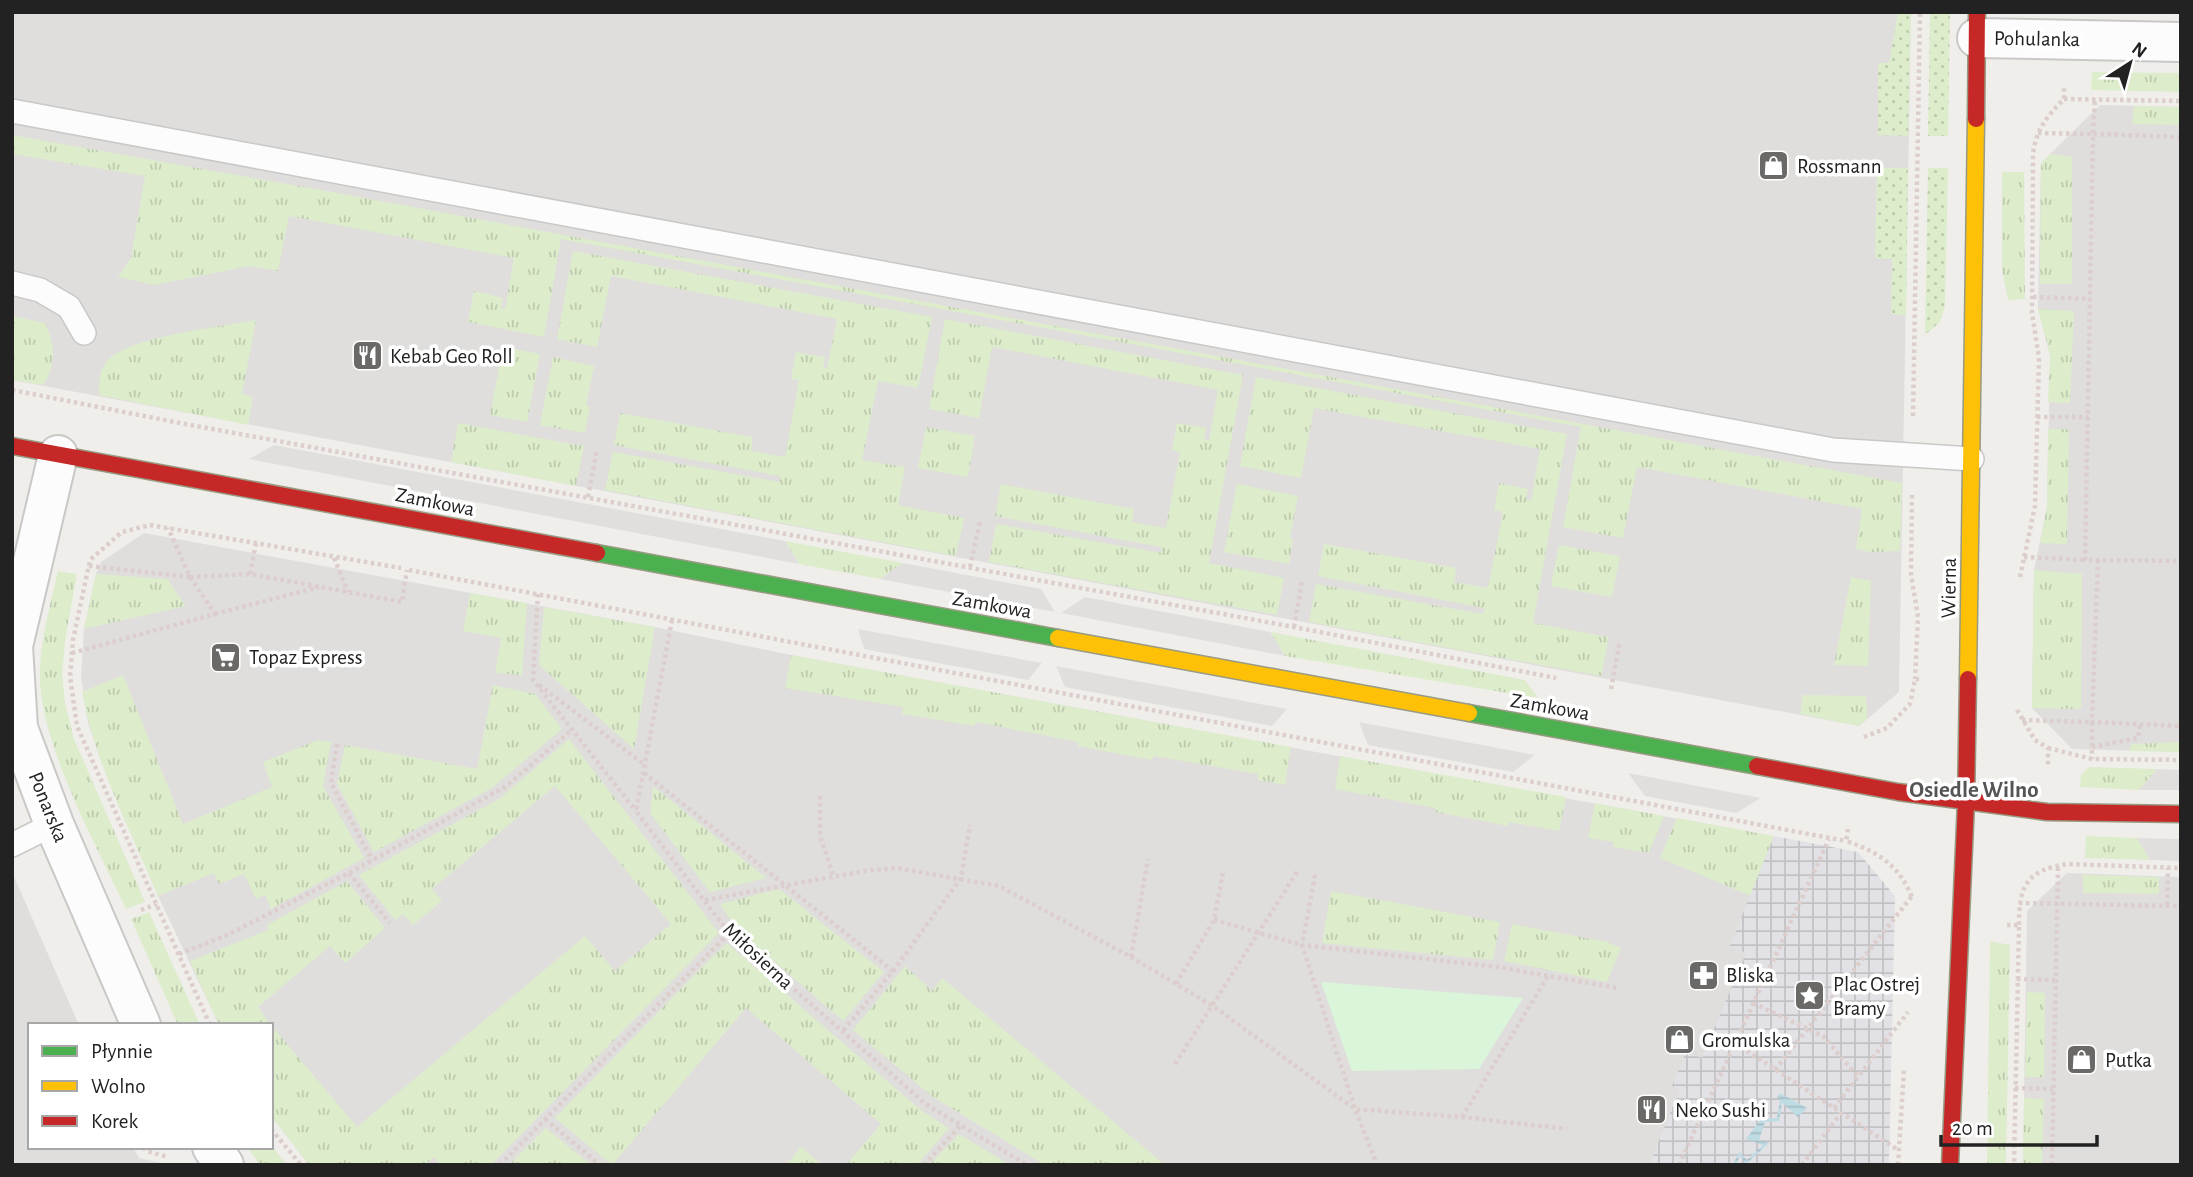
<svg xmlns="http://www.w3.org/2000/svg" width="2193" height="1177" font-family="'Alegreya Sans',sans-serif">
	<defs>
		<pattern id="grass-tufts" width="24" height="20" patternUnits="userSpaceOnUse" patternTransform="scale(1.75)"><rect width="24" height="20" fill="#ddeccb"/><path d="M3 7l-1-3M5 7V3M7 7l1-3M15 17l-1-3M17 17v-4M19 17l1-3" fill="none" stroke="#bdcaae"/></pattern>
		<pattern id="garden-dots" width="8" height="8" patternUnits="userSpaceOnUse" patternTransform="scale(1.75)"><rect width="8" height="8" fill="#ddeccb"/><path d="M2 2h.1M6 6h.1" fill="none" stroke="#bdcaae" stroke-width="1.8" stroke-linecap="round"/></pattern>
		<pattern id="plaza-grid" width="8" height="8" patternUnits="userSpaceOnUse" patternTransform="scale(1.75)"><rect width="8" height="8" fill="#e2e1e5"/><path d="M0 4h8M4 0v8" fill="none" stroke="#c2c1c4"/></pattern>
		<pattern id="water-rules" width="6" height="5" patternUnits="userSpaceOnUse" patternTransform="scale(1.75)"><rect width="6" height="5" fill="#bfdbe3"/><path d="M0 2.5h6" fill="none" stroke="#a4bcc2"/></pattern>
	</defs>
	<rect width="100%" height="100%" fill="#f0eeeb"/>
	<path fill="#dfdedc" d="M12 12H1911L1899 692 1859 726 12 380Z
		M2100 105 2181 107V752L2072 749 2032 708 2034 570 2047 507 2050 356 2038 309 2041 163Z
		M144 533 655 627 791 655 1830 847 1700 1165H309L271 1116V1025H219L158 896 99 755 88 723 81 676 84 629 96 574 101 562Z
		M12 872 79 1025H30V1147H133L139 1158 170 1165H12Z
		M2067 873 2181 877V1165H2023L2027 911Z"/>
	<path fill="url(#grass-tufts)" d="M2092 72 2181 73V92L2091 90Z
		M2134 106 2181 107V125L2132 124Z
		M12 135 321 190 1902 483 1900 551 1870 552 1856 549 1862 509 1637 467 1623 538 1563 527 1581 427 561 239 544 337 468 322 474 291 503 298 501 308 505 309 514 258 289 216 278 271 250 266 154 285 118 277 131 258 145 176 12 154Z
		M2051 154 2072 157V284H2040L2041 163Z
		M2002 172H2024L2025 299 2008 300 2002 270Z
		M573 251 932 317 918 388 878 381 862 460 905 467 898 505 964 518 956 556 605 490 613 452 780 482V476L614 445 620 413 753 437 751 451 785 457 799 380 791 379 796 352 825 357 823 368 827 369 837 319 611 276 597 347 557 339Z
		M2038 309 2074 311 2070 403 2048 402 2050 355Z
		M12 316 45 323C55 346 57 364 43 385L12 380Z
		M945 319 1243 375 1209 563 1284 578 1277 615 989 562 996 524 1161 553V547L995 516 1001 484 1134 509 1132 522 1166 528 1180 452 1172 450 1177 423 1206 428 1204 439 1209 440 1218 390 992 347 979 418 929 409Z
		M256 320 242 394 253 397 248 425 99 395C99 383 99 368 109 359 135 336 219 327 256 320Z
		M503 347 540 354 527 422 490 415Z
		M553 357 594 366 586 406 590 407 585 433 540 425Z
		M1256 377 1567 434 1533 623 1609 637 1601 676 1309 622 1316 584 1483 614 1484 608 1318 576 1324 544 1456 568 1454 582 1488 588 1503 512 1494 510 1499 483 1528 489 1526 500 1531 501 1540 449 1314 408 1301 478 1240 466Z
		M458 423 584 446 576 486 451 462Z
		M926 427 975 436 968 477 918 468Z
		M2048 429H2069L2067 544 2040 543 2047 507Z
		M1237 484 1298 496 1290 537 1293 539 1289 564 1224 552Z
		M785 541 903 563 880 579 799 564Z
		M1559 545 1620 556 1612 597 1551 586Z
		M2034 570 2082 574 2081 709 2032 708Z
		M58 571 77 574 66 635 62 674 65 703 74 739 145 902 126 909C96 844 35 736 40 666 42 634 51 602 58 571Z
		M96 574 167 579 186 606 84 629Z
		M1851 577 1871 581 1868 666 1834 665Z
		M470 593 527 603 522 675 495 673 501 638 463 631Z
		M544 607 655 627 634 749 539 665Z
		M1270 632 1525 680 1538 698 1285 656Z
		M791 655 1291 747 1285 785 1258 780V774L1154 756 1152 760 1078 746V742L976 722 974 726 902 714 903 707 785 688Z
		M123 675 183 824 272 787 263 762 318 740 331 742 323 786 364 858 271 909 265 895 256 899 244 874 219 884 214 873 158 896C130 830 95 763 82 692Z
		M493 685 535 694 562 729 492 788 374 852 337 784 345 745 477 769Z
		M1803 695 1866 696 1867 719 1859 726 1800 714Z
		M569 739 719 933 491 1165H441L434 1157 425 1165H309L271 1116V1025L357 1127 585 936 615 971 671 924 555 786 432 889 442 901 413 925 403 914 395 920 359 875 499 799Z
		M2181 742V752L2129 751 2131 744Z
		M1340 756 1566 797 1559 831 1509 822 1508 826 1436 812 1435 808 1335 789Z
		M2089 767 2156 769H2157L2139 790 2080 787 2081 775Z
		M653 786 766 878 710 892 650 813Z
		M1595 803 1664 816 1649 853 1613 847 1614 842 1588 838Z
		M1677 818 1774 836 1751 896 1660 858Z
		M2086 836 2137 838 2150 860 2085 858Z
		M2083 875 2159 877V894L2083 893Z
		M347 881 385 928 345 963 330 946 258 1007 271 1025H219L190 961 268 930 267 925Z
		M779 889 884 972 843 1021 737 929 720 904Z
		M1331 891 1500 922 1493 960 1322 943Z
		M149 912 200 1025H178L131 919Z
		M1512 924 1607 942 1621 948 1607 982 1504 961Z
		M1990 941 2010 945 2006 1165H1987Z
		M727 943 922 1111 949 1128 917 1165H846L881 1124 746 1008 612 1165 555 1118 705 964Z
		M905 966 932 991 942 978 1165 1165H1045L933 1097 853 1030Z
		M2027 992 2045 993 2044 1077H2025Z
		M2024 1098 2044 1099 2042 1165H2023Z
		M546 1128 591 1165H509Z
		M959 1134 1010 1165H929Z
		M271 1145 287 1165H260L247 1147H271Z
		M801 1147 822 1165H786Z"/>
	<path fill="#daf5da" d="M1321 982 1523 998 1479 1069 1352 1071Z"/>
	<path fill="url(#garden-dots)" d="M1898 12H1911L1908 136 1878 135V63H1889Z
		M1930 12H1950L1948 136H1928Z
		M1877 168H1908L1906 315 1891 314 1892 259 1875 258Z
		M1928 168H1948L1945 305 1940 322 1925 335Z"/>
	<path fill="#e0dfde" d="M274 445 785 541 799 564 249 459Z
		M903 563 1041 589 1055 612 880 579Z
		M1085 597 1270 632 1285 656 1061 613Z
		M858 629 1042 663 1028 680 864 649Z
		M1056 666 1287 709 1272 726 1065 687Z
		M1359 722 1535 755 1513 772 1368 745Z
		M2157 769 2181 770V790H2139Z
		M1628 773 1761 798 1736 813 1645 796Z
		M2137 838 2181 839V861L2150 860Z"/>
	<path fill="url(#plaza-grid)" d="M1774 836 1858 852 1895 896 1889 1165H1649L1680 1089 1672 1086 1686 1052 1702 1058 1746 953 1730 946Z"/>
	<path fill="url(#water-rules)" d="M1780 1093 1807 1108 1798 1117 1782 1103 1779 1121 1765 1122 1759 1140 1769 1143 1746 1164 1740 1156 1736 1165H1733L1739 1152 1747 1160 1763 1145 1746 1139 1761 1119 1777 1118 1780 1100 1777 1097Z"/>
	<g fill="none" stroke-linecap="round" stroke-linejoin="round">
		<defs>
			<path id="lane" d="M12 111 1833 450 1972 459
				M12 283 40 290 69 307 84 333
				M12 845 54 824"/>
			<path id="street" d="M1977 38 2181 42
				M58 455 13 646 18 728 54 824 141 1025
				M212 1147 224 1165"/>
			<path id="fast" d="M597 553 1058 638
				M1469 713 1757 766"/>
			<path id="slow" d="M1058 638 1469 713
				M1968 679 1976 119"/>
			<path id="jam" d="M1976 119 1977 12
				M12 446 597 553
				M1757 766 1898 792 2047 812 2181 814
				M1950 1165 1966 802 1968 679"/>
		</defs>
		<use href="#lane" stroke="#c9c8c7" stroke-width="26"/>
		<use href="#street" stroke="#c9c8c7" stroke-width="42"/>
		<use href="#fast" stroke="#999a82" stroke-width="19"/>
		<use href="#slow" stroke="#999a82" stroke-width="19"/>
		<use href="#jam" stroke="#999a82" stroke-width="19"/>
		<path stroke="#dccecd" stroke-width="4.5" stroke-dasharray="3.5 3.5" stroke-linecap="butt" d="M2064 99 2181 101
			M2038 133 2093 134 2095 99
			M2181 137 2093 134 2085 560 2181 561
			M2033 297 2090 299
			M12 390 185 424 1294 627 1556 678
			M1913 416 1920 12
			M2037 417H2088
			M1912 495 1911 574 1918 617 1915 679
			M588 497 597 449
			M2024 557 2085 560
			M334 558 348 592
			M2098 560 2092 722 2181 726
			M89 566 190 577 168 528
			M970 567 980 521
			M409 570 1846 841
			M250 574 256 543
			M190 577 250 574 402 602 407 570
			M2020 577 2035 506 2039 358 2032 313 2033 154C2036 130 2047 116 2064 99V87
			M538 594 533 680 636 811
			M215 614 319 587
			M672 620 636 811 729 933 927 1105 1027 1165
			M1294 627 1302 581
			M72 653 215 614 190 577
			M539 685 645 765
			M1611 689 1620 641
			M2017 710 2035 740 2048 748V766
			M2022 720 2092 722V759
			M1864 737 1887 728 1910 704 1915 679H1921
			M337 744 331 783 372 860
			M2092 747 2138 738 2140 725
			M2048 748 2092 759 2181 760
			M644 773 893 971 842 1032
			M820 796V836L834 878
			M1848 829 1846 841C1879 852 1901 867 1913 900
			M349 873 390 923
			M1315 875 1302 945 1498 967 1617 988
			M705 900 865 871 897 868 999 886 1131 957 1213 1006 1355 1109 1462 1117 1567 1129
			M2019 903 2181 906
			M2167 905 2168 868
			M141 910 157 904
			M1214 920 1302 945 1355 1109 1377 1164
			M2007 925H2019L2014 1165
			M2019 925C2019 886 2026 870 2068 864L2181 868
			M179 954 225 936 349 873 505 787 573 729
			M1131 957 1148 859
			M893 971 961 878 970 825
			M2017 979 2055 980
			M1176 984 1214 920 1223 873
			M1753 1003 1823 1036 1858 1077
			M210 1025 77 726 70 677 73 640 90 560 122 532 150 525 401 568
			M1735 1043 1898 1150
			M1175 1064 1297 872
			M1775 1070 1912 896
			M2015 1088 2053 1089
			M1834 1108 1908 1012
			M1462 1117 1548 976
			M545 1119 600 1165
			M271 1129 301 1165
			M144 1147 146 1151 168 1157
			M500 1165 729 933
			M924 1165 961 1125
			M1679 1165 1829 839
			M1802 1165 1841 1113
			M1898 1165 1904 1069
			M2052 1165 2058 866"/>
		<use href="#lane" stroke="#fdfcfc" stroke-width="23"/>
		<use href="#street" stroke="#fdfcfc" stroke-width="38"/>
		<use href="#fast" stroke="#4caf50" stroke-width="16"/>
		<use href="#slow" stroke="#ffc107" stroke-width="16"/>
		<use href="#jam" stroke="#c62828" stroke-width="16"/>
	</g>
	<defs>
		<symbol id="shop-square" viewBox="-11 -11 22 22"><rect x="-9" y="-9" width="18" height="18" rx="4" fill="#6a6968" stroke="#fff"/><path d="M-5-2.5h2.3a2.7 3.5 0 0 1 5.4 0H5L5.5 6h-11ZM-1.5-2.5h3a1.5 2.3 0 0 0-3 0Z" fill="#fff"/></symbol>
		<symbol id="restaurant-square" viewBox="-11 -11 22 22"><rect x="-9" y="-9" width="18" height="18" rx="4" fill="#6a6968" stroke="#fff"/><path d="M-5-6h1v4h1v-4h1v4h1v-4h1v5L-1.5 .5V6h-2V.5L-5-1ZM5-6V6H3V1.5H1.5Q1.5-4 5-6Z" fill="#fff"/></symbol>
		<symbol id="supermarket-square" viewBox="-11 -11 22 22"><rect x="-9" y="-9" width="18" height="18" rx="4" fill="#6a6968" stroke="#fff"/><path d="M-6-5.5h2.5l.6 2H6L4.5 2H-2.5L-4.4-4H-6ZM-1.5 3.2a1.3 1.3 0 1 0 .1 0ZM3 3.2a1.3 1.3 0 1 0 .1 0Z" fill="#fff"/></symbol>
		<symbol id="pharmacy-square" viewBox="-11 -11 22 22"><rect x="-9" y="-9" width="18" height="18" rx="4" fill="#6a6968" stroke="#fff"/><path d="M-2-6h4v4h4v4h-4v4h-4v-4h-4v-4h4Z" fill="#fff"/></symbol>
		<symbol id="sight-square" viewBox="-11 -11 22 22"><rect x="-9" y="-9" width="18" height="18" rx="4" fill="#6a6968" stroke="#fff"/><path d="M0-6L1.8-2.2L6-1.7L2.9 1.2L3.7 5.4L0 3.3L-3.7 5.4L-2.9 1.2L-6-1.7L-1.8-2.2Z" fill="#fff"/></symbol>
	</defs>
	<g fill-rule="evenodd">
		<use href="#shop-square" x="1756" y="148" width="35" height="35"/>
		<use href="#restaurant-square" x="350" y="338" width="35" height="35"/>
		<use href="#supermarket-square" x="208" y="640" width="35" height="35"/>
		<use href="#pharmacy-square" x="1686" y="958" width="35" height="35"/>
		<use href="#sight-square" x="1792" y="978" width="35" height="35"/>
		<use href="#shop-square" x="1662" y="1022" width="35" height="35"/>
		<use href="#shop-square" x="2064" y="1042" width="35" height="35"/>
		<use href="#restaurant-square" x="1634" y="1092" width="35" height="35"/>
	</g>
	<g text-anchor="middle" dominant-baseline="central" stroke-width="7" stroke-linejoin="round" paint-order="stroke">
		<g font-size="21" fill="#222" stroke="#fff">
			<text transform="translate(2037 39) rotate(1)">Pohulanka</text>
			<text transform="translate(435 502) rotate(11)">Zamkowa</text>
			<text transform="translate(1949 588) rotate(-89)">Wierna</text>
			<text transform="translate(992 605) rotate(10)">Zamkowa</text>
			<text transform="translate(1550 707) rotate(10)">Zamkowa</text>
			<text transform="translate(48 807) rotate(68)">Ponarska</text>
			<text transform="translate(758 956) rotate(43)">Miłosierna</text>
		</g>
		<g font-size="21" fill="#222" stroke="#fff" text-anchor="start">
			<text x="1797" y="166">Rossmann</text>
			<text x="390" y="356">Kebab Geo Roll</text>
			<text x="249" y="657">Topaz Express</text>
			<text x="1726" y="975">Bliska</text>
			<text x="1833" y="984">Plac Ostrej<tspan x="1833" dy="24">Bramy</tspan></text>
			<text x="1702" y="1040">Gromulska</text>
			<text x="2105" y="1060">Putka</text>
			<text x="1675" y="1110">Neko Sushi</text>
		</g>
		<g font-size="23" font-weight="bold" fill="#555" stroke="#fff">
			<text x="1974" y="790">Osiedle Wilno</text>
		</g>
	</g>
	<rect width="2193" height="1177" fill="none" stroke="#222222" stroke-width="28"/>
	<rect x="28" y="1023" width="245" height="126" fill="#ffffff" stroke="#a7a7a7" stroke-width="2"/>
	<rect x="42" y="1046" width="35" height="10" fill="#4caf50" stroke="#a7a7a7" stroke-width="2"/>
	<text x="91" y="1058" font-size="21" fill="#222222">Płynnie</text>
	<rect x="42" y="1081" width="35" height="10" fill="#ffc107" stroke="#a7a7a7" stroke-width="2"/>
	<text x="91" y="1093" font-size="21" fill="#222222">Wolno</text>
	<rect x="42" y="1116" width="35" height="10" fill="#c62828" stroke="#a7a7a7" stroke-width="2"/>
	<text x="91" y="1128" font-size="21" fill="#222222">Korek</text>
	<g transform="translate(2130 63) rotate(36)" stroke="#ffffff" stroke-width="5" paint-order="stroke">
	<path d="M0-5L12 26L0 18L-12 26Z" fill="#222222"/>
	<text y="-10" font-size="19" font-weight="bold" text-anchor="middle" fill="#222222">N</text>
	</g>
	<path d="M1941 1135v10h156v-10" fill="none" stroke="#222222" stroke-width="3.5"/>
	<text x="1952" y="1135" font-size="21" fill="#222222" stroke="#ffffff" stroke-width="5" paint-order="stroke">20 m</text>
</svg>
